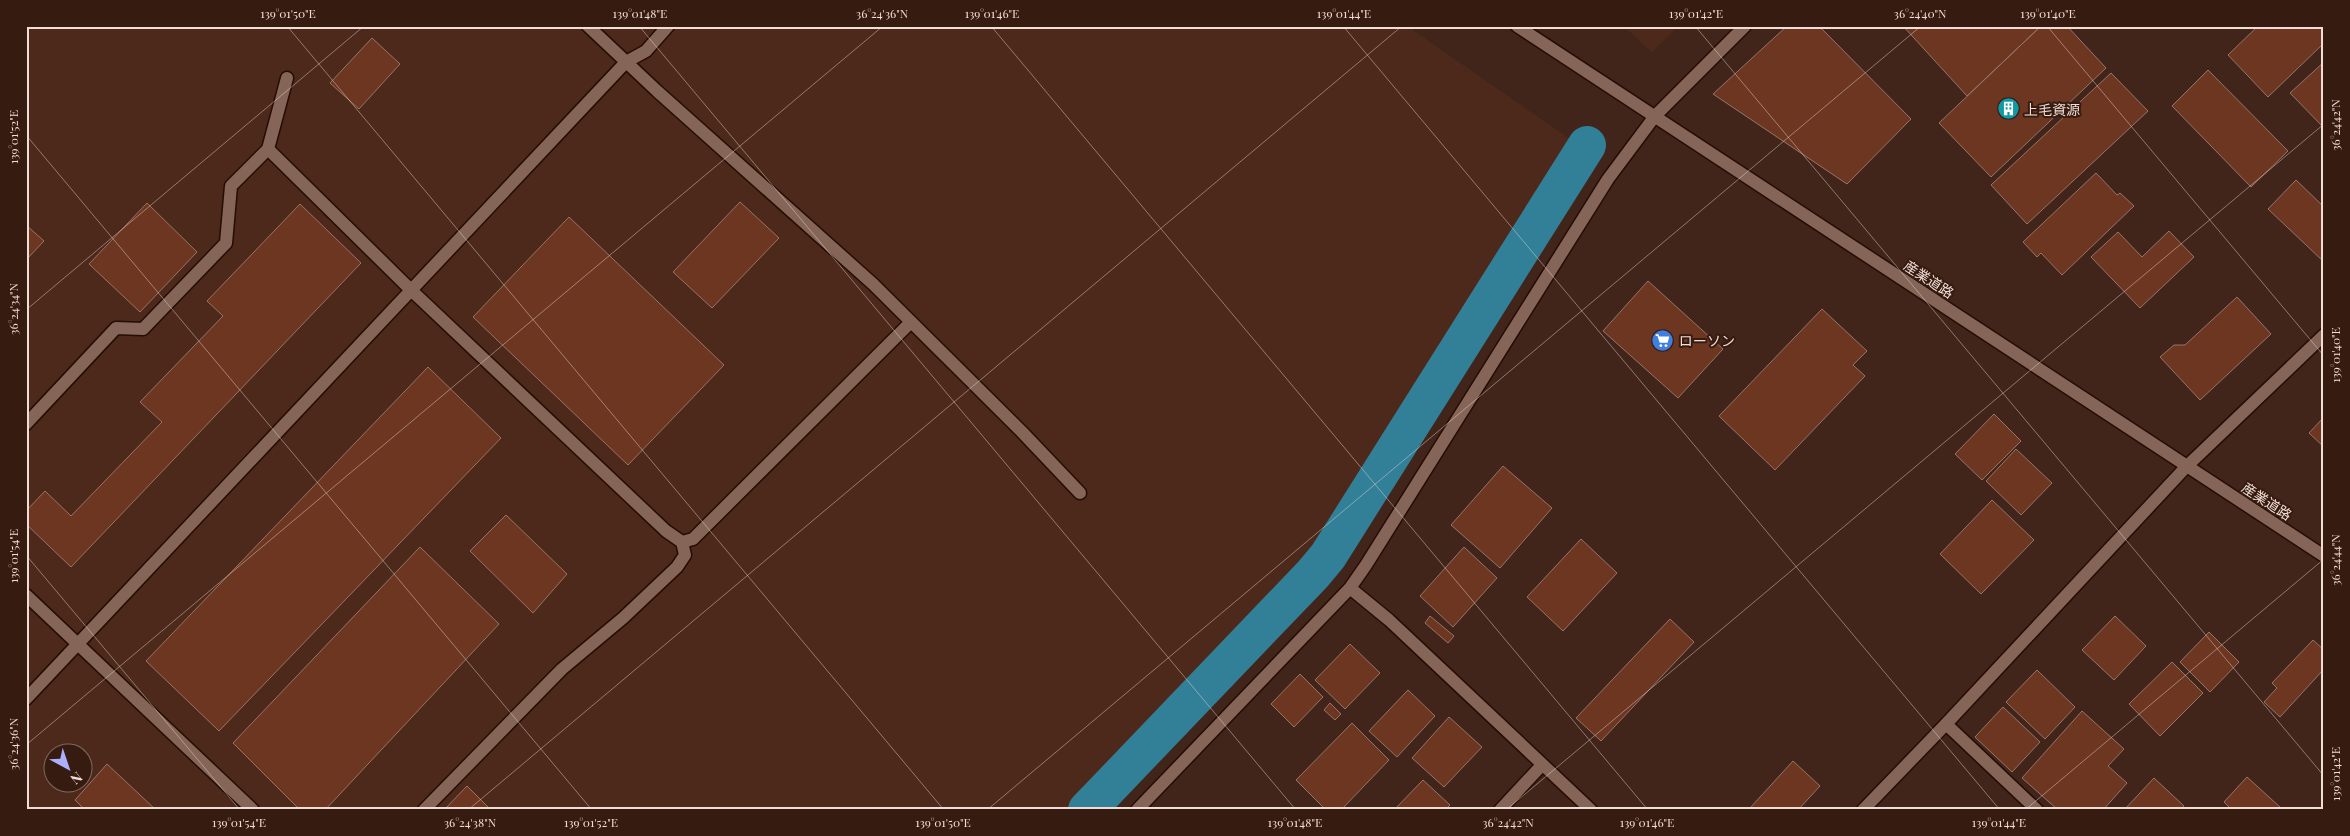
<svg xmlns="http://www.w3.org/2000/svg" width="2350" height="836" font-family="'Playfair Display','Noto Sans JP',serif">
	<rect width="100%" height="100%" fill="#41251a"/>
	<path fill="#4c291b" fill-rule="evenodd" d="M26 26H1407L1577 144 1314 562 1078 810H26ZM52 754H82V784H52Z
		M1623 26H1679L1652 52Z"/>
	<g fill="none" stroke-linecap="round" stroke-linejoin="round">
		<path stroke="#327f98" stroke-width="38" d="M1087 810 1313 574 1328 556 1587 145"/>
	</g>
	<path fill="#6c3620" stroke="#977568" d="M1787 26H1819L1911 119 1847 184 1713 94Z
		M1903 26H2041L1967 96Z
		M2041 26H2067L2106 68 1991 177 1939 123Z
		M2258 26H2324V43L2268 97 2228 55Z
		M372 38 400 64 359 109 330 83Z
		M2324 62V128L2290 93Z
		M2208 70 2288 151 2251 187 2172 106Z
		M2111 73 2148 111 2027 224 1991 185Z
		M2096 173 2117 195 2120 193 2134 206 2062 275 2041 253 2037 257 2023 242Z
		M2296 180 2324 207V262L2268 209Z
		M740 202 779 238 712 308 673 272Z
		M147 203 197 252 140 312 89 264Z
		M300 204 361 263 71 567 26 524V511L45 491 71 516 162 422 140 402 223 316 207 301Z
		M569 217 724 365 628 465 473 317Z
		M26 225 44 241 26 260Z
		M2169 231 2194 257 2140 308 2091 257 2118 232 2142 257Z
		M1648 281 1723 349 1678 398 1603 331Z
		M2237 297 2271 334 2200 400 2160 357 2174 345H2185Z
		M1822 309 1867 351 1853 365 1865 376 1775 470 1719 416Z
		M428 367 501 438 219 731 146 661Z
		M1994 414 2021 441 1982 480 1955 454Z
		M2324 417V447L2309 433Z
		M2016 449 2052 483 2021 515 1986 481Z
		M1503 466 1552 508 1500 568 1451 525Z
		M1992 500 2034 540 1981 594 1940 554Z
		M506 515 567 574 533 613 470 551Z
		M1581 539 1617 573 1563 631 1527 597Z
		M420 547 499 624 325 810H300L233 743Z
		M1464 547 1497 578 1453 627 1420 596Z
		M1430 616 1454 636 1448 643 1425 623Z
		M2115 616 2146 646 2114 680 2082 650Z
		M1670 619 1694 642 1601 741 1576 718Z
		M2209 632 2239 662 2210 692 2180 662Z
		M2313 640 2324 650V669L2280 717 2264 702 2277 688 2272 683Z
		M1350 644 1380 673 1345 709 1315 680Z
		M2172 662 2203 693 2160 736 2129 704Z
		M2037 670 2075 707 2045 739 2006 702Z
		M1300 674 1323 697 1294 727 1271 704Z
		M1408 690 1435 716 1397 757 1369 731Z
		M1330 703 1341 714 1335 720 1324 710Z
		M2003 707 2040 742 2012 772 1975 737Z
		M2082 711 2124 749 2108 766 2127 783 2103 810H2058L2022 778Z
		M1449 717 1482 747 1444 787 1412 758Z
		M1352 723 1389 760 1341 810H1326L1296 780Z
		M1793 761 1820 786 1798 810H1752L1750 808Z
		M107 764 156 810H85L75 800Z
		M2247 777 2281 808 2279 810H2232L2224 802Z
		M2154 778 2184 806 2181 810H2124Z
		M1423 780 1450 805 1445 810H1394Z
		M467 786 491 810H444Z"/>
	<g fill="none" stroke-linecap="round" stroke-linejoin="round">
		<defs>
			<path id="service" d="M588 26 657 91 873 284 1022 432 1080 493
				M287 78 268 149 411 290 666 531 682 542 693 539 911 322
				M26 424 116 328 143 329 226 243 231 186 268 149
				M26 595 253 810
				M26 699 626 62 646 51 668 26
				M1946 724 2037 810
				M424 810 562 669 623 618 677 567 685 555 682 542"/>
			<path id="minor" d="M1500 810 1542 765
				M1863 810 1946 724 2186 467"/>
			<path id="tertiary" d="M1517 26 2324 556
				M2186 467 2324 335
				M1350 588 1389 620 1591 810
				M1137 810 1350 588 1366 565 1608 179 1655 116 1745 26"/>
		</defs>
		<use href="#service" stroke="#260d04" stroke-width="15"/>
		<use href="#minor" stroke="#260d04" stroke-width="15"/>
		<use href="#tertiary" stroke="#260d04" stroke-width="15"/>
		<use href="#service" stroke="#856558" stroke-width="12"/>
		<use href="#minor" stroke="#856558" stroke-width="12"/>
		<use href="#tertiary" stroke="#856558" stroke-width="12"/>
	</g>
	<path fill="none" stroke="#f0ddd6" stroke-width="1" stroke-opacity="0.45" d="M287 26 944 810M639 26 1296 810M991 26 1648 810M1343 26 2000 810M1695 26 2324 776M2047 26 2324 356M26 135 592 810M26 310 364 26M26 555 240 810M26 745 883 26M468 810 1402 26M987 810 1921 26M1506 810 2324 124M2025 810 2324 559"/>
	<defs>
		<symbol id="building-disc" viewBox="-11 -11 22 22"><circle r="9.5" fill="#0f9aa8" stroke="#361b10"/><path d="M-4-6H4V6H1V3H-1V6H-4ZM-2.5-4.3h1.7v1.8h-1.7ZM.8-4.3h1.7v1.8H.8ZM-2.5-1h1.7V.8h-1.7ZM.8-1h1.7V.8H.8Z" fill="#fff"/></symbol>
		<symbol id="supermarket-disc" viewBox="-11 -11 22 22"><circle r="9.5" fill="#3f7fe0" stroke="#361b10"/><path d="M-6-5.5h2.5l.6 2H6L4.5 2H-2.5L-4.4-4H-6ZM-1.5 3.2a1.3 1.3 0 1 0 .1 0ZM3 3.2a1.3 1.3 0 1 0 .1 0Z" fill="#fff"/></symbol>
	</defs>
	<g fill-rule="evenodd">
		<use href="#building-disc" x="1996" y="96" width="25" height="25"/>
		<use href="#supermarket-disc" x="1650" y="328" width="25" height="25"/>
	</g>
	<g text-anchor="middle" dominant-baseline="central" stroke-width="4" stroke-linejoin="round" paint-order="stroke">
		<g font-size="14" fill="#f0ddd6" stroke="#361b10" text-anchor="start">
			<text x="2024" y="109">上毛資源</text>
			<text x="1679" y="340">ローソン</text>
		</g>
		<g font-size="14" fill="#f0ddd6" stroke="#361b10">
			<text transform="translate(1929 279) rotate(33)">産業道路</text>
			<text transform="translate(2267 501) rotate(33)">産業道路</text>
		</g>
	</g>
	<rect width="2350" height="836" fill="none" stroke="#361b10" stroke-width="55"/>
	<g transform="translate(68 768) rotate(140)"><circle r="24" fill="#361b10" stroke="#80695f"/>
	<path d="M0-4L9 19L0 12L-9 19Z" fill="#acaffb"/>
	<text y="-8" font-size="14" font-weight="bold" text-anchor="middle" fill="#f0ddd6">N</text>
	</g>
	<rect x="28" y="28" width="2294" height="780" fill="none" stroke="#f0ddd6" stroke-width="2"/>
	<g font-size="12" text-anchor="middle" fill="#f0ddd6">
		<text x="288" y="18">139°01'50"E</text>
		<text x="640" y="18">139°01'48"E</text>
		<text x="882" y="18">36°24'36"N</text>
		<text x="992" y="18">139°01'46"E</text>
		<text x="1344" y="18">139°01'44"E</text>
		<text x="1696" y="18">139°01'42"E</text>
		<text x="1920" y="18">36°24'40"N</text>
		<text x="2048" y="18">139°01'40"E</text>
		<text transform="translate(2336 125) rotate(-90)" y="4">36°24'42"N</text>
		<text transform="translate(14 137) rotate(-90)" y="4">139°01'52"E</text>
		<text transform="translate(14 309) rotate(-90)" y="4">36°24'34"N</text>
		<text transform="translate(2336 355) rotate(-90)" y="4">139°01'40"E</text>
		<text transform="translate(14 556) rotate(-90)" y="4">139°01'54"E</text>
		<text transform="translate(2336 560) rotate(-90)" y="4">36°24'44"N</text>
		<text transform="translate(14 744) rotate(-90)" y="4">36°24'36"N</text>
		<text transform="translate(2336 774) rotate(-90)" y="4">139°01'42"E</text>
		<text x="239" y="827">139°01'54"E</text>
		<text x="470" y="827">36°24'38"N</text>
		<text x="591" y="827">139°01'52"E</text>
		<text x="943" y="827">139°01'50"E</text>
		<text x="1295" y="827">139°01'48"E</text>
		<text x="1508" y="827">36°24'42"N</text>
		<text x="1647" y="827">139°01'46"E</text>
		<text x="1999" y="827">139°01'44"E</text>
	</g>
</svg>
